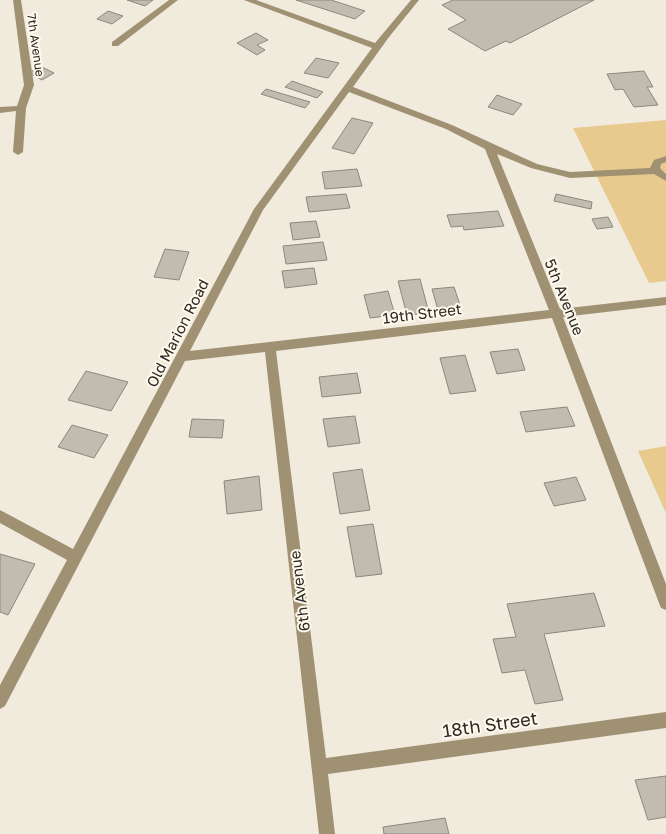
<svg xmlns="http://www.w3.org/2000/svg" width="666" height="834" font-family="'Golos Text',sans-serif">
	<rect width="100%" height="100%" fill="#f1ebde"/>
	<path fill="#e9ca8e" d="M666 120V281L649 283 573 128Z
		M666 446V513L638 451Z"/>
	<path fill="#c2bcb0" stroke="#8d877c" d="M127 0H153L145 6Z
		M296 0H331L365 11 355 19Z
		M453 0H594L510 43 506 41 485 51 448 29 466 20 442 5Z
		M108 11 123 16 112 24 97 19Z
		M256 33 268 40 257 45 265 50 257 55 237 43Z
		M316 58 339 63 328 78 304 73Z
		M40 66 54 73 42 80 29 73Z
		M644 71 653 87H647L658 105 634 107 623 89 615 90 607 74Z
		M292 81 323 92 317 98 285 87Z
		M266 89 310 102 305 108 261 94Z
		M497 95 522 104 513 115 488 107Z
		M352 118 373 123 354 154 332 148Z
		M357 169 362 186 325 189 322 172Z
		M346 194 350 208 309 212 306 197Z
		M556 194 592 202 591 209 554 201Z
		M498 211 504 226 464 230 463 226 451 227 447 215Z
		M608 217 613 227 597 229 592 219Z
		M316 221 320 237 293 240 290 223Z
		M323 242 327 260 286 264 283 246Z
		M165 249 189 252 179 280 154 277Z
		M314 268 317 284 285 288 282 271Z
		M420 279 429 313 407 315 398 281Z
		M454 287 461 308 438 310 432 289Z
		M388 291 395 315 370 318 364 295Z
		M518 349 525 370 497 374 490 352Z
		M465 355 476 391 450 394 440 358Z
		M86 371 128 382 111 411 68 400Z
		M357 373 361 393 322 397 319 377Z
		M567 407 575 426 526 432 520 412Z
		M355 416 360 443 328 447 323 419Z
		M192 419 224 420 222 438 189 437Z
		M72 425 108 435 94 458 58 447Z
		M362 469 370 510 340 514 333 473Z
		M259 476 262 510 227 514 224 481Z
		M576 477 586 500 554 506 544 483Z
		M373 524 382 574 356 577 347 527Z
		M0 554 35 564 8 615 0 612Z
		M594 593 605 626 544 634 563 700 535 704 525 670 502 673 493 639 516 637 507 604Z
		M666 776V817L648 820 635 780Z
		M445 818 449 834H384L383 827Z"/>
	<g fill="none" stroke-linecap="round" stroke-linejoin="round">
		<path fill="#a09173" fill-rule="evenodd" d="M13 0H21L34 85 26 108 23 152 18 155 13 152 16 111 0 113V107L17 106 24 85Z
			M169 0H178L118 46H112V42Z
			M244 0H256L375 43 411 0H419L389 37 353 87 452 125 537 164 570 172 650 168 654 160 666 156V162L661 164 660 168 666 174V181L654 174 570 178 531 168 497 154 560 309 666 297V305L563 317 666 584V610L661 608 659 603 552 318 276 351 326 758 666 712V728L328 774 335 834H319L265 352 185 361 5 706 0 709V685L67 560 0 523V510L73 549 254 209 372 48ZM349 92 446 129 485 149 549 310 190 351 263 210Z"/>
	</g>
	<g text-anchor="middle" dominant-baseline="central" stroke-width="4" stroke-linejoin="round" paint-order="stroke">
		<g font-size="12" fill="#2b2924" stroke="#fff8ec">
			<text transform="translate(36 45) rotate(82)">7th Avenue</text>
		</g>
		<g font-size="15" fill="#2b2924" stroke="#fff8ec">
			<text transform="translate(565 297) rotate(68)">5th Avenue</text>
			<text transform="translate(422 313) rotate(-7)">19th Street</text>
			<text transform="translate(177 333) rotate(-63)">Old Marion Road</text>
			<text transform="translate(299 591) rotate(-97)">6th Avenue</text>
		</g>
		<g font-size="18" fill="#2b2924" stroke="#fff8ec">
			<text transform="translate(490 724) rotate(-8)">18th Street</text>
		</g>
	</g>
</svg>
